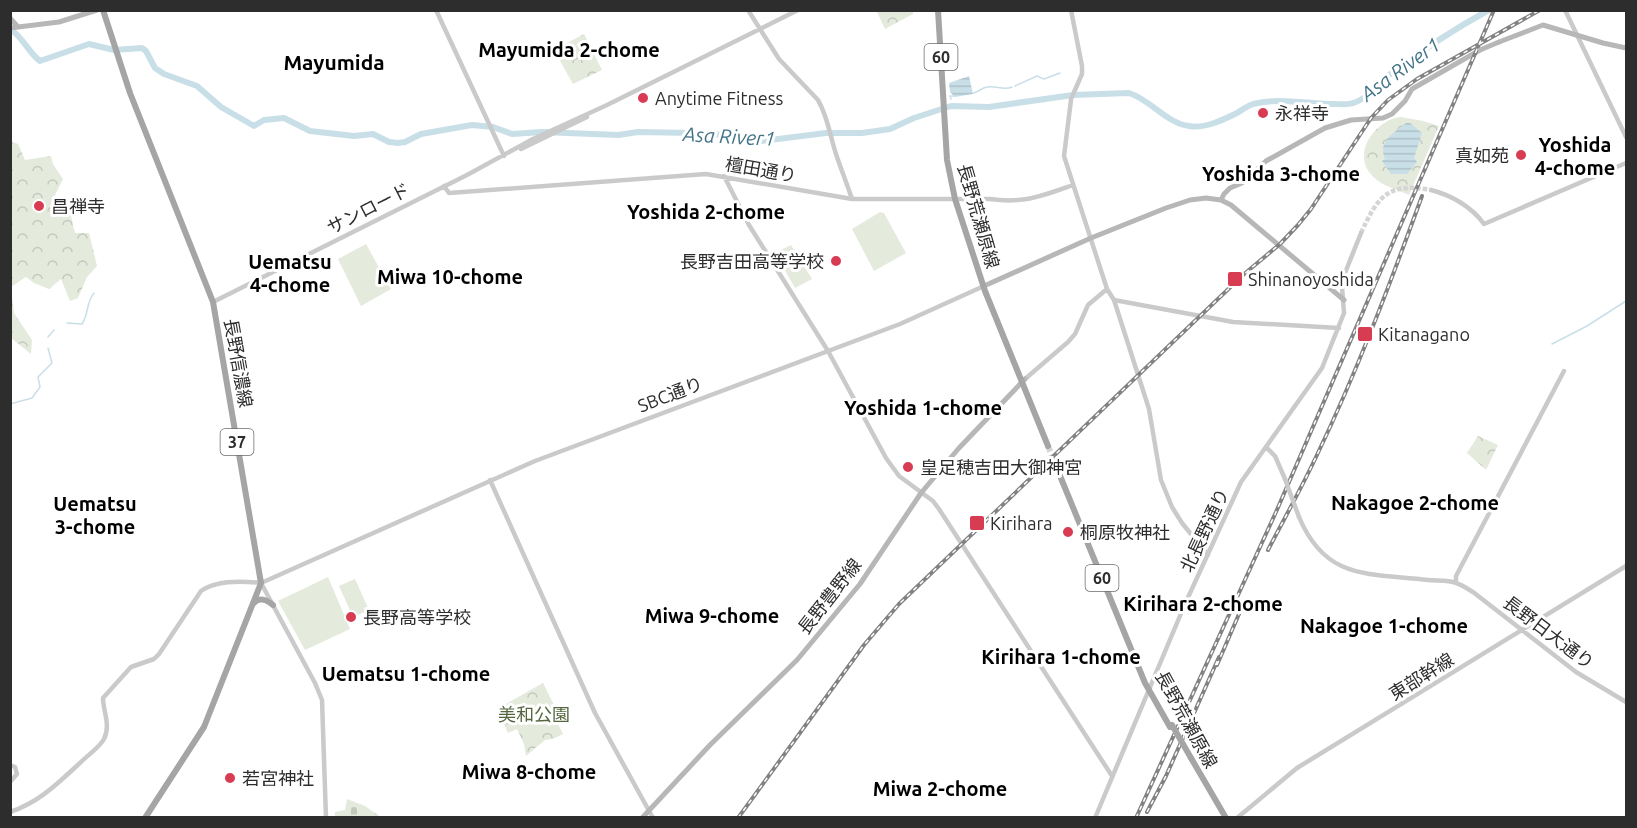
<svg xmlns="http://www.w3.org/2000/svg" width="1637" height="828" font-family="Ubuntu,'Noto Sans JP',sans-serif">
	<defs>
		<pattern id="forest-crowns" width="20" height="18" patternUnits="userSpaceOnUse" patternTransform="scale(1.5)"><rect width="20" height="18" fill="#e4eadc"/><path d="M2 6a3 3 0 1 1 6 0M12 15a3 3 0 1 1 6 0" fill="none" stroke="#c4c9bd"/></pattern>
		<pattern id="cemetery-stones" width="16" height="16" patternUnits="userSpaceOnUse" patternTransform="scale(1.5)"><rect width="16" height="16" fill="#e4eadc"/><path d="M2 7V4a2 2 0 0 1 4 0v3zM10 15v-3a2 2 0 0 1 4 0v3z" fill="#c4c9bd"/></pattern>
		<pattern id="water-rules" width="6" height="5" patternUnits="userSpaceOnUse" patternTransform="scale(1.5)"><rect width="6" height="5" fill="#c9dfe8"/><path d="M0 2.5h6" fill="none" stroke="#adc0c7"/></pattern>
	</defs>
	<rect width="100%" height="100%" fill="#fff"/>
	<path fill="#e4eadc" d="M880 212 884 213 906 253 874 271 852 229Z
		M366 244 391 289 361 306 338 259Z
		M791 245 812 279 795 288 775 253Z
		M328 577 350 629 305 650 278 601Z
		M355 579 369 610 353 617 339 586Z"/>
	<path fill="url(#forest-crowns)" d="M880 10 913 11V14L885 29 877 12Z
		M584 34 602 70 573 84 554 50Z
		M1401 117 1423 121 1439 126 1409 195C1396 189 1378 185 1369 172 1353 149 1378 119 1401 117Z
		M10 141 18 144 25 160 51 156 53 164 63 179 51 203 61 215 70 212 75 233H89L97 266 87 277 78 298 70 301 61 279 49 289 34 283 26 277 11 287 14 313 32 340 31 354 11 338Z
		M1478 436 1498 445 1486 470 1467 453Z
		M543 683 560 717 556 720 563 734 553 739 545 740 526 756 524 744 517 729 508 733 497 709Z"/>
	<path fill="url(#cemetery-stones)" d="M347 799 365 806 381 817H335V812L345 810Z"/>
	<path fill="url(#water-rules)" d="M969 76 973 94 955 97 950 92 949 83Z
		M1406 123H1410L1422 133 1414 158 1417 162 1407 174H1391L1382 161 1385 159C1377 141 1395 132 1406 123Z"/>
	<g fill="none" stroke-linecap="round" stroke-linejoin="round">
		<path stroke="#c9dfe8" stroke-width="1.5" d="M1015 86 1037 76 1044 79 1060 73
			M973 93C979 92 981 88 987 87 996 85 1003 91 1012 87
			M951 99 950 96H956
			M951 105V106
			M67 323 82 324C89 314 86 302 94 293
			M48 337 54 330
			M1552 344 1587 326 1626 301
			M10 404 32 398 40 387 38 377 52 363 48 348
			M68 817V818"/>
		<path stroke="#c9dfe8" stroke-width="6" d="M10 29C23 37 28 52 40 61L89 44 114 50 142 48 146 51 155 68 164 74 197 86 221 107 254 126 264 120 284 118 310 131 354 136 373 134 389 142 398 143 405 142 421 134 472 125 493 127 512 134 542 132 618 135 638 132 691 133 714 134 762 141 826 133H862L890 129 914 118 951 106 989 107 1073 95 1129 93C1151 100 1166 123 1189 126 1204 129 1223 120 1237 113 1242 110 1247 106 1253 104 1280 97 1308 104 1335 104 1341 104 1348 105 1353 103 1367 99 1378 84 1389 75 1421 51 1454 29 1489 10"/>
		<path stroke="#d5d5d5" stroke-width="4.5" stroke-dasharray="4.5 2" stroke-linecap="butt" d="M1361 233C1378 196 1388 182 1431 190"/>
		<path stroke="#d5d5d5" stroke-width="6" stroke-dasharray="6 3" stroke-linecap="butt" d="M1048 446 1056 466"/>
		<path stroke="#cacaca" stroke-width="4.5" d="M436 10 504 156
			M748 10 779 59 818 100C828 117 830 136 836 154 841 169 847 184 852 199
			M1071 10 1082 66V74L1071 99
			M1565 10 1626 137
			M1071 100 1064 156 1107 289 1114 300 1233 322 1339 328
			M521 149 587 117
			M724 176 749 225 828 351 886 458 899 476 933 501 939 509 1112 776
			M444 186 449 193 706 174 852 199H990C1023 204 1042 196 1073 185
			M1431 190C1451 195 1472 207 1484 224L1626 163
			M1114 300 1149 409 1161 480 1172 507 1182 523 1208 555
			M213 302 467 175 533 139 607 105 798 10
			M1025 379 1068 342 1075 334 1088 305 1107 289
			M1266 447 1275 456 1285 479
			M490 480 595 713 653 818
			M1299 517C1326 581 1369 573 1428 580 1437 581 1448 580 1456 583 1462 585 1468 589 1473 592L1576 672 1626 702
			M261 583 315 683 322 700 326 818
			M1456 583V576L1564 371
			M10 765 15 767 17 774 10 782
			M10 812C40 802 59 782 81 762 89 754 99 748 104 739 111 725 103 711 103 698L131 667 154 659 159 654 201 591C216 580 243 581 261 583L535 461 900 324 984 286
			M1095 818 1185 604 1241 482 1322 368 1344 313 1342 287 1345 273 1361 233
			M1237 818 1297 768 1626 566"/>
		<path stroke="#b7b7b7" stroke-width="5" d="M10 18 18 27
			M10 28 59 22 97 10
			M1499 42 1543 25 1603 43 1626 48
			M1221 200 1224 194 1230 188 1242 183 1266 161 1325 128 1351 120 1383 118 1392 114 1405 101 1412 89 1480 50
			M984 286 1091 238 1166 208 1190 200 1206 198 1221 200 1231 205 1344 300
			M642 818 710 745 797 660 860 584 921 493 959 448 1025 379"/>
		<path stroke="#a5a5a5" stroke-width="6" d="M103 10 130 93 213 302 261 583 204 727 145 818
			M938 10 947 160 955 199 985 291 1048 446
			M1056 466 1145 683 1170 727
			M253 604C259 596 267 600 273 605
			M1191 758 1226 818"/>
		<defs>
			<path id="rail" d="M1268 550C1284 519 1301 489 1316 457 1357 372 1390 284 1422 196
				M1217 665 1242 607
				M1147 812 1166 776 1219 657
				M738 818 864 645 899 604 1243 275 1280 244 1298 225 1311 209 1371 118 1388 100 1417 79 1540 10
				M1136 818 1276 512 1494 10"/>
		</defs>
		<use href="#rail" stroke="#828282" stroke-width="4"/>
		<use href="#rail" stroke="#fff" stroke-width="1.5" stroke-dasharray="4.5" stroke-linecap="butt"/>
		<path stroke="#cacaca" stroke-width="4.5" d="M1285 479 1299 517"/>
		<path stroke="#b7b7b7" stroke-width="5" d="M1480 50 1499 42"/>
		<path stroke="#a5a5a5" stroke-width="6" d="M1172 725 1191 758"/>
	</g>
	<g fill="#d83c53" stroke="#fff" stroke-width="2">
		<circle cx="643" cy="98" r="6"/>
		<circle cx="1263" cy="113" r="6"/>
		<circle cx="1521" cy="155" r="6"/>
		<circle cx="39" cy="206" r="6"/>
		<circle cx="836" cy="261" r="6"/>
		<rect x="1227" y="271" width="16" height="16" rx="3"/>
		<rect x="1357" y="326" width="16" height="16" rx="3"/>
		<circle cx="908" cy="467" r="6"/>
		<rect x="969" y="515" width="16" height="16" rx="3"/>
		<circle cx="1068" cy="532" r="6"/>
		<circle cx="351" cy="617" r="6"/>
		<circle cx="230" cy="778" r="6"/>
	</g>
	<g text-anchor="middle" dominant-baseline="central" stroke-width="6" stroke-linejoin="round" paint-order="stroke">
		<g fill="#fff" stroke="#6c6c6c" stroke-width="1.5">
			<rect x="924.5" y="44" width="33" height="26" rx="4.5"/>
			<rect x="220.5" y="429" width="33" height="26" rx="4.5"/>
			<rect x="1085.5" y="565" width="33" height="26" rx="4.5"/>
		</g>
		<g font-size="16" font-weight="bold" fill="#2d2d2d">
			<text x="941" y="57">60</text>
			<text x="237" y="442">37</text>
			<text x="1102" y="578">60</text>
		</g>
		<g font-size="18" fill="#2d2d2d" stroke="#fff" text-anchor="start">
			<text x="655" y="98">Anytime Fitness</text>
			<text x="1275" y="113">永祥寺</text>
			<text x="1509" y="155" text-anchor="end">真如苑</text>
			<text x="51" y="206">昌禅寺</text>
			<text x="824" y="261" text-anchor="end">長野吉田高等学校</text>
			<text x="1248" y="279">Shinanoyoshida</text>
			<text x="1378" y="334">Kitanagano</text>
			<text x="920" y="467">皇足穂吉田大御神宮</text>
			<text x="990" y="523">Kirihara</text>
			<text x="1080" y="532">桐原牧神社</text>
			<text x="363" y="617">長野高等学校</text>
			<text x="242" y="778">若宮神社</text>
		</g>
		<g font-size="18" fill="#2d2d2d" stroke="#fff">
			<text transform="translate(761 169) rotate(10)">檀田通り</text>
			<text transform="translate(368 208) rotate(-27)">サンロード</text>
			<text transform="translate(979 216) rotate(74)">長野荒瀬原線</text>
			<text transform="translate(239 363) rotate(80)">長野信濃線</text>
			<text transform="translate(670 394) rotate(-21)">SBC通り</text>
			<text transform="translate(1204 530) rotate(-65)">北長野通り</text>
			<text transform="translate(829 596) rotate(-52)">長野豊野線</text>
			<text transform="translate(1549 632) rotate(37)">長野日大通り</text>
			<text transform="translate(1421 676) rotate(-32)">東部幹線</text>
			<text transform="translate(1187 719) rotate(61)">長野荒瀬原線</text>
		</g>
		<g font-size="18" fill="#54663e" stroke="#fff">
			<text x="534" y="714">美和公園</text>
		</g>
		<g font-size="20" font-weight="bold" fill="#000" stroke="#fff">
			<text x="569" y="49">Mayumida 2-chome</text>
			<text x="1575" y="144">Yoshida<tspan x="1575" dy="23">4-chome</tspan></text>
			<text x="1281" y="173">Yoshida 3-chome</text>
			<text x="706" y="211">Yoshida 2-chome</text>
			<text x="290" y="261">Uematsu<tspan x="290" dy="23">4-chome</tspan></text>
			<text x="450" y="276">Miwa 10-chome</text>
			<text x="923" y="407">Yoshida 1-chome</text>
			<text x="1415" y="502">Nakagoe 2-chome</text>
			<text x="95" y="503">Uematsu<tspan x="95" dy="23">3-chome</tspan></text>
			<text x="1203" y="603">Kirihara 2-chome</text>
			<text x="712" y="615">Miwa 9-chome</text>
			<text x="1384" y="625">Nakagoe 1-chome</text>
			<text x="1061" y="656">Kirihara 1-chome</text>
			<text x="406" y="673">Uematsu 1-chome</text>
			<text x="529" y="771">Miwa 8-chome</text>
			<text x="940" y="788">Miwa 2-chome</text>
		</g>
		<g font-size="20" font-style="italic" fill="#427389" stroke="#fff">
			<text transform="translate(1400 69) rotate(-36)">Asa River1</text>
			<text transform="translate(729 136) rotate(3)">Asa River1</text>
		</g>
		<g font-size="21" font-weight="bold" fill="#000" stroke="#fff">
			<text x="334" y="62">Mayumida</text>
		</g>
	</g>
	<rect width="1637" height="828" fill="none" stroke="#2d2d2d" stroke-width="24"/>
</svg>
